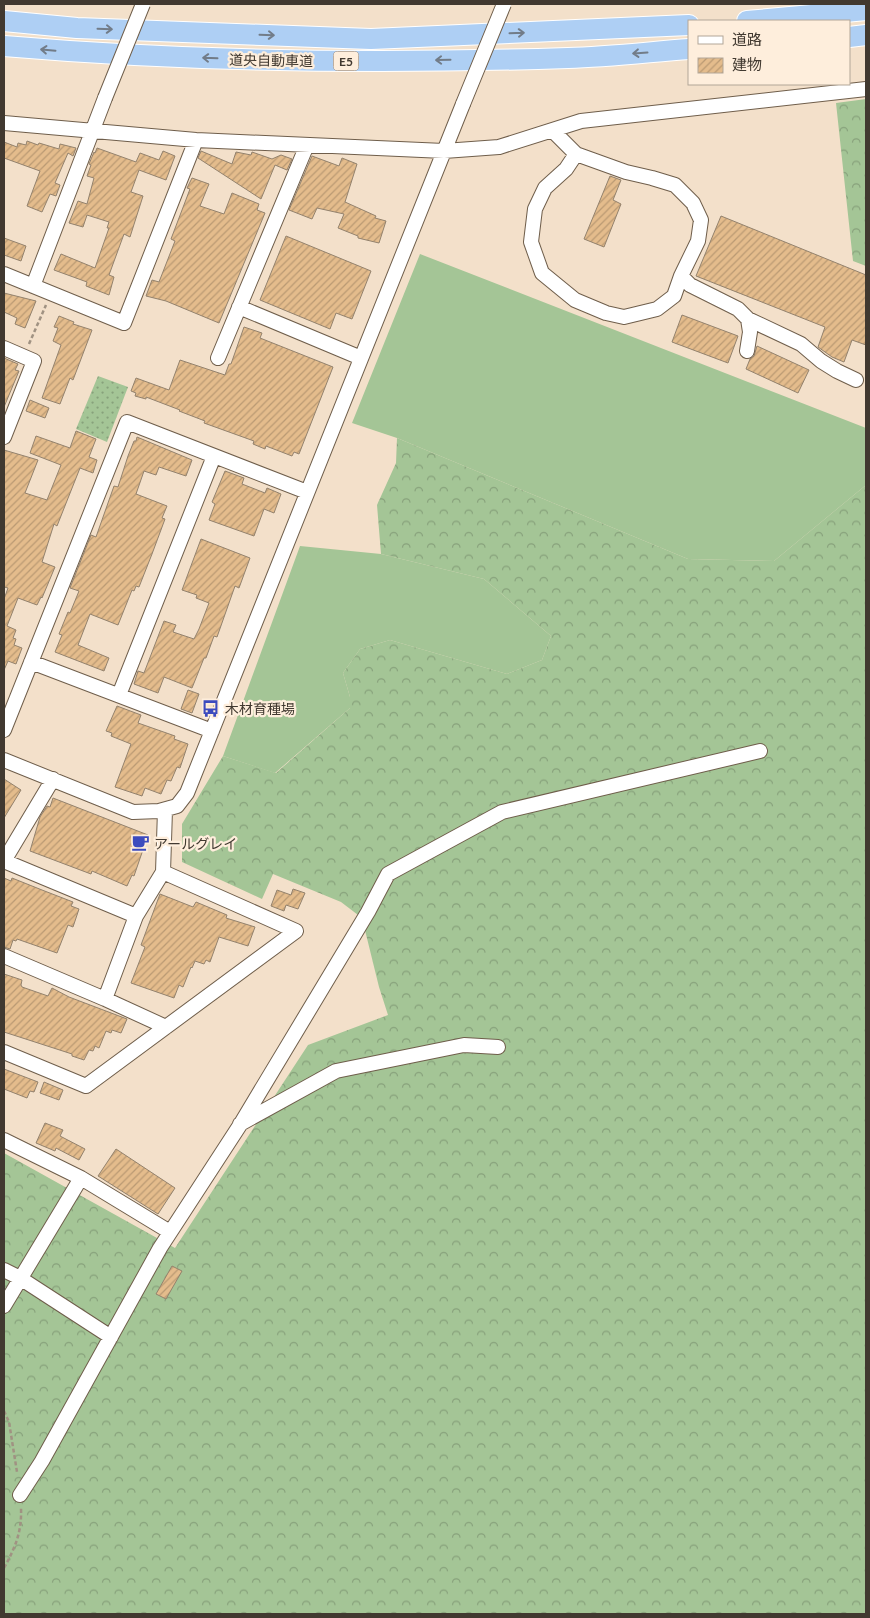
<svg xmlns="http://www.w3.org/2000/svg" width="870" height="1618" font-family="Lato,'Noto Sans JP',sans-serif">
	<defs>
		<pattern id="forest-crowns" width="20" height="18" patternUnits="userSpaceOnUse" patternTransform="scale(1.25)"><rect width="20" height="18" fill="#a4c596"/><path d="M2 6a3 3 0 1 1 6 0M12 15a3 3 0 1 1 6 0" fill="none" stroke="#87a17b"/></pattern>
		<pattern id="park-dots" width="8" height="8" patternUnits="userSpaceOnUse" patternTransform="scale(1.25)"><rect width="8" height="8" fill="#a4c596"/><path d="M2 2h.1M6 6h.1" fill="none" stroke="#87a17b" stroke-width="1.8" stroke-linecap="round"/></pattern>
		<pattern id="building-hatch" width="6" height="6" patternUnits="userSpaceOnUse" patternTransform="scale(1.25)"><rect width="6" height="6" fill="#e4bc8c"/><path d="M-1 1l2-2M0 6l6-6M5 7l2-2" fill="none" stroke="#ba9a73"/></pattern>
	</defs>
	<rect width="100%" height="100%" fill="#f3e0ca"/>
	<path fill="#a4c596" d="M420 254 866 428V485L774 561 688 559 397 438 352 423Z
		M300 546 381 554 484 579 551 636 542 660 507 674 390 640 360 649 343 673 350 697V708L275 773 223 756Z"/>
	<path fill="url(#forest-crowns)" d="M866 99V266L853 261 836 103Z
		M397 438 688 559 774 561 866 485V1614H4V1153L175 1248 308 1045 388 1015 379 987 362 918 341 902 273 874 262 899 182 862V824L223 756 276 773 350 708V697L343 673 360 649 390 640 507 674 542 660 551 636 484 579 381 554 377 505 396 463Z"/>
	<path fill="url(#park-dots)" d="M98 376 128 387 107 442 76 429Z"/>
	<path fill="url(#building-hatch)" stroke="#93826d" d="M27 141 38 145 39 143 59 149 60 144 76 148 73 156 68 153 55 183 60 185 56 196 50 194 42 212 27 206 40 171 4 158V142L17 147 18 143 26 145Z
		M97 148 136 162 140 153 159 160 163 151 175 156 166 180 139 170 131 192 143 196 130 237 124 234 109 275 114 277 109 295 86 286 87 282 54 270 61 254 95 268 109 228H107L109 222 87 215 83 227 69 223 78 201 87 204 94 178 87 176 91 165 89 164 94 152 95 153Z
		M201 151 232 164 236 152 251 155 252 152 272 159 281 155 292 159 287 170 275 165 261 199 198 158Z
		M312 156 339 166 342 158 357 164 345 202 376 216 375 218 386 221 379 243 358 238V236L338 228 344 214 317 208 312 219 289 210Z
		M610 176 621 180 613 200 621 204 604 247 584 239Z
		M192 178 209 184 200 206 224 214 232 193 259 204 257 210 265 213 219 323 166 301 146 296 152 280 159 282 175 241 171 239 190 189 187 188Z
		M721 216 866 275V345L852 340 844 362 832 357 818 347 825 327 696 276Z
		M286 236 371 271 352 319 336 313 330 329 260 300Z
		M4 238 26 246 21 261 4 255Z
		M4 293 36 301 25 328 15 324 17 318 4 312Z
		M682 315 738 336 728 363 672 342Z
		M59 316 74 322 73 324 92 330 73 380 70 378 60 404 42 398 61 345 53 341 58 328 54 327Z
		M244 327 262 333 260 338 333 367 299 454 294 452 292 456 266 446 265 449 253 444 254 441 204 423 205 421 179 411 180 410 146 397V399L135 396 136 393 131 391 136 378 169 390 180 360 225 375 229 364H231Z
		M757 346 809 370 798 393 746 369 750 359 754 356Z
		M4 358 18 364 15 370 19 371 4 407Z
		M30 400 49 408 45 418 26 411Z
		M76 431 96 439 89 457 97 460 93 473 80 468 57 526 54 524 42 562 55 567 42 598 41 597 37 605 18 598 7 626 16 630 13 638 16 639 14 645 22 648 16 664 8 661 4 670V599L8 588 4 587V450L38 460 25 493 47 500 61 465 30 453 36 436 70 448Z
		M137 437 192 460 186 476 159 467 156 475 144 471 136 494 167 506 162 518 165 519 152 554 139 587 136 586 134 591 132 590 118 625 90 614 78 645 109 658 104 671 55 652 62 635 59 634 68 612 70 613 79 591 70 588 91 535 96 537 114 486 118 487 128 456 134 441H136Z
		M225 471 244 478 242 484 265 493 267 488 281 494 274 513 264 509 254 536 209 520 215 504 212 502Z
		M201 539 250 558 239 588 235 586 217 637 214 636 206 658H204L192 688 164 677 158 693 134 684 138 671 144 673 164 621 176 625 173 632 194 639 199 629 209 603 196 598 197 595 182 590Z
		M188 690 199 694 192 713 181 709Z
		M117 706 141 715 138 723 175 736 174 739 188 744 180 768 177 767 171 781 167 780 161 794 145 788 142 796 115 787 131 744 111 736 112 733 106 731Z
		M4 779 21 790 4 818Z
		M53 798 148 835 134 876 132 875 127 886 92 871 91 874 30 851 40 817 47 806 50 807Z
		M4 878 11 881 12 878 42 890 73 902 71 906 79 909 73 927 68 925 57 953 17 939 16 941 13 940 10 949 4 947Z
		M293 889 305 893 298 909 286 905 284 911 271 906 277 890 291 895Z
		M160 894 193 907 196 902 227 915 226 918 255 927 248 946 219 937 210 962 206 960 204 964 195 961 192 968 191 967 183 987 179 985 174 998 131 983 145 947 141 945Z
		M4 974 22 980 21 985 22 987 48 996 52 988 69 997 127 1019 121 1033 112 1030 111 1033 106 1031 99 1048 95 1046 93 1051 89 1050 84 1060 72 1056V1054L4 1032Z
		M4 1069 38 1082 34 1092 30 1091 27 1098 4 1089Z
		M44 1082 63 1090 59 1100 40 1093Z
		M45 1123 63 1130 60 1136 85 1149 79 1160 56 1148 55 1151 36 1143Z
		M116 1149 175 1188 158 1214 98 1176Z
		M172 1266 182 1271 166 1299 156 1294Z"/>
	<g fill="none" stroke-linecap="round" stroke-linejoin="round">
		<defs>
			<path id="minor" d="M4 123 196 140 444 151 499 147 581 121 866 89
				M553 131 576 154 626 172 652 178 675 185 693 203 701 220 698 241 681 276 674 296 657 309 624 317 606 313 575 300 542 273 531 242 535 209 545 188 566 169 576 154
				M4 274 124 323 196 140
				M681 276 690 285 738 309 748 319 750 332 747 351
				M33 286 105 98
				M239 307 361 358
				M748 319 801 344 821 361 837 371 856 380
				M4 348 34 361 4 437
				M218 358 307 145
				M31 662 212 731
				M119 695 214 456
				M4 730 127 422 307 492
				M4 760 133 812 159 811 177 806 187 793 463 104
				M4 861 136 916
				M4 861 53 779
				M4 956 105 999 166 1027
				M105 999 136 916 163 872 165 810
				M4 1052 86 1086 296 931 163 872
				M240 1124 336 1071 464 1045 498 1047
				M4 1140 81 1178
				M4 1270 20 1278 111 1337
				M4 1306 81 1178 170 1232
				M20 1495 42 1461 160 1248 240 1125 368 912 388 874 502 812 760 751"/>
			<path id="highway" d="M4 21 77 28 371 39 689 25
				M747 21 866 10
				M849 37 866 35
				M4 46C191 62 380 64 568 58 608 57 649 52 689 49"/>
		</defs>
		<use href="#minor" stroke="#6f5e4b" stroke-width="16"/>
		<use href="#highway" stroke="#fff" stroke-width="22"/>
		<path stroke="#a09282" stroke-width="2.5" stroke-dasharray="4 2.5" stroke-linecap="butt" d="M29 344 46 305
			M4 1411 9 1422 17 1472
			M4 1568C15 1548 22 1532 21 1508"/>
		<use href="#minor" stroke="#fff" stroke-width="14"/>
		<use href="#highway" stroke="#aecff4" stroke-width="20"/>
		<defs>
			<path id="minor-bridge" d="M105 98 143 4
				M463 104 504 4"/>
		</defs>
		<use href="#minor-bridge" stroke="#6f5e4b" stroke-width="16" stroke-linecap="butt"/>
		<use href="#minor-bridge" stroke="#fff" stroke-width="14"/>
	</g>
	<defs><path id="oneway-shaft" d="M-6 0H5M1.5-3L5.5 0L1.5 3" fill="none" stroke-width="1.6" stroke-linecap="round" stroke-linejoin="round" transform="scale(1.25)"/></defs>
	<g stroke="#727c88">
		<use href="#oneway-shaft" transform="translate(105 29) rotate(2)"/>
		<use href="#oneway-shaft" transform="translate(517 33) rotate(-2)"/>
		<use href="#oneway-shaft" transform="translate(267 35) rotate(2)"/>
		<use href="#oneway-shaft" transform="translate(48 50) rotate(-175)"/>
		<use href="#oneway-shaft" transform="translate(640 53) rotate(176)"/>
		<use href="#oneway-shaft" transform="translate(210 58) rotate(-178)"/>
		<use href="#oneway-shaft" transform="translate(443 60) rotate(179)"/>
	</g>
	<defs>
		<symbol id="bus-bare" viewBox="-9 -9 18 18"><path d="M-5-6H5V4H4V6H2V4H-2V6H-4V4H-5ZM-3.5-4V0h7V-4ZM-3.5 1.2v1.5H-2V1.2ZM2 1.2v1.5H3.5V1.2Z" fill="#3c4bbe" stroke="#feeedc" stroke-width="2.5" paint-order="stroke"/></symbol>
		<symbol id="cafe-bare" viewBox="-9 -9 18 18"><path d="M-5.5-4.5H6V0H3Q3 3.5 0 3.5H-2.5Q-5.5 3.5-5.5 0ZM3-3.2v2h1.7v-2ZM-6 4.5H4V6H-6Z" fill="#3c4bbe" stroke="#feeedc" stroke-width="2.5" paint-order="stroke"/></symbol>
	</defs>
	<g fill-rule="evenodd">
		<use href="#bus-bare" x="198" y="696" width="25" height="25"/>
		<use href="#cafe-bare" x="128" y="830" width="25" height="25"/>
	</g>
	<g text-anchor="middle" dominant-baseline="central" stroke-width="4.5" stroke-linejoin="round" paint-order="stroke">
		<rect fill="#feeedc" stroke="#7a6f64" stroke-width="1" x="333.5" y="51.5" width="25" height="19" rx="4"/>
		<g font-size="12" font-weight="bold" fill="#413930">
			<text x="346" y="61">E5</text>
		</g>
		<g font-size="14" fill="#413930" stroke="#feeedc">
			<text transform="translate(271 60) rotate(1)">道央自動車道</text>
		</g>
		<g font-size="14" fill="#413930" stroke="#feeedc" text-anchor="start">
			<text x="225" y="708">木材育種場</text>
			<text x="154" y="843">アールグレイ</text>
		</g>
	</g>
	<rect width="870" height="1618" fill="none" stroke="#413930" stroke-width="10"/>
	<rect x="688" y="20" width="162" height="65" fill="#feeedc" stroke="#b2a697"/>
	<rect x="698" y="36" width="25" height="8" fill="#ffffff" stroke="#b2a697"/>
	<text x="732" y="45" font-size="15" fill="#413930">道路</text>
	<rect x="698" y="58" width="25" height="15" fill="url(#building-hatch)" stroke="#b2a697"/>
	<text x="732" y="70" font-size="15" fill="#413930">建物</text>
</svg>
